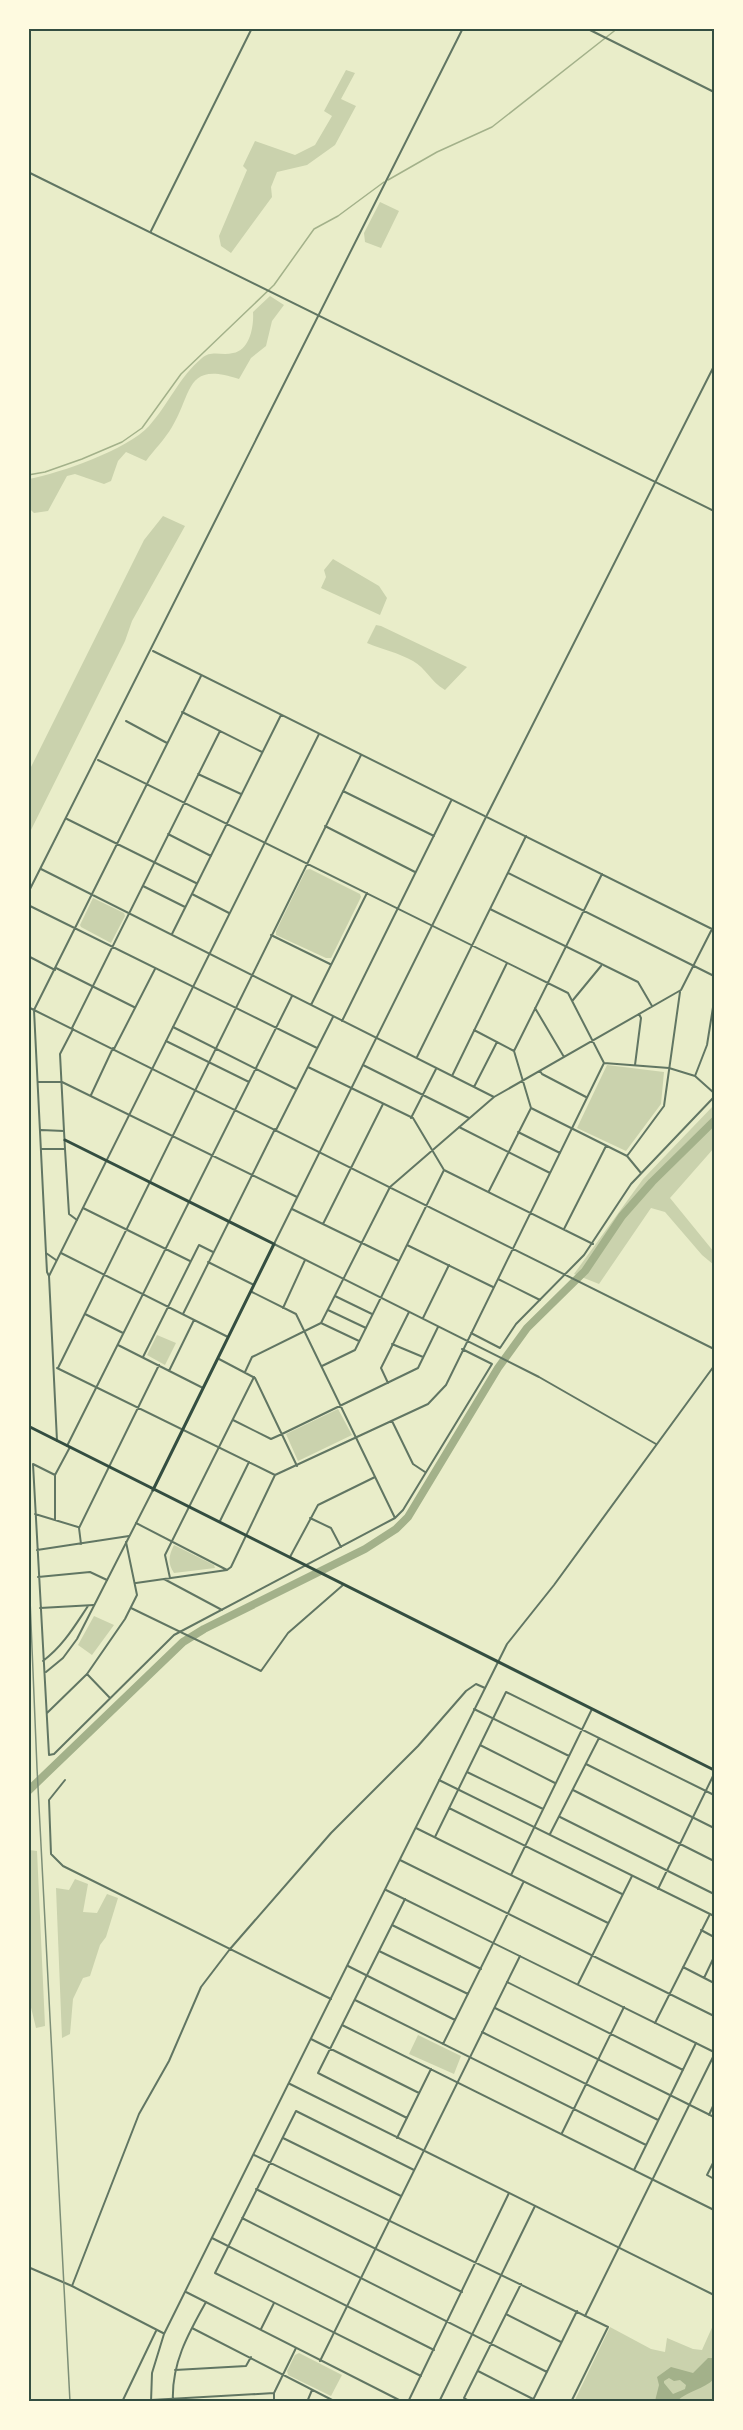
<svg xmlns="http://www.w3.org/2000/svg" width="743" height="2430" font-family="'Exo 2',sans-serif">
	<rect width="100%" height="100%" fill="#e9edc9"/>
	<path fill="#cad2ad" d="M346 70 355 73 341 99 356 106 335 145 307 165 277 172 271 187 272 197 231 253 221 246 219 236 247 170 243 166 255 141 295 155 315 145 332 116 324 111Z
		M380 202 399 211 381 248 365 242 364 233Z
		M270 296 284 305 272 321 266 346 251 358 239 379C185 361 193 392 172 427 165 439 154 450 146 461L126 452 118 461 111 481 104 484 75 474 67 476 48 511 34 513 29 508V479C60 473 127 450 149 426 169 404 179 377 202 358 211 350 222 356 233 353 250 350 254 326 253 312Z
		M163 516 185 526 132 621 125 641 29 834V771L144 540Z
		M333 559 379 586 387 598 380 615 321 588 326 577 324 570Z
		M376 625 381 626 467 667 445 690C430 681 426 668 413 661 399 653 381 649 367 643Z
		M310 869 360 894 361 897 331 958H326L276 935V931L306 870Z
		M93 898 124 913 125 916 111 943 81 927 80 925Z
		M607 1065 664 1072 661 1104 626 1151 577 1128Z
		M714 1105V1148L670 1198 714 1252V1265L702 1255 665 1212 651 1208 599 1284 574 1274 643 1179Z
		M157 1335 176 1343 165 1365 147 1355Z
		M338 1409 352 1435 298 1461 286 1434Z
		M174 1545 214 1565 215 1568 174 1573C167 1563 169 1555 174 1545Z
		M94 1616 114 1625 92 1655 78 1645Z
		M29 1850 37 1851 45 2026 36 2028 28 1995Z
		M75 1879 88 1884 83 1912 97 1913 107 1894 118 1898 106 1937 100 1945 90 1976 83 1978 73 1999 70 2034 62 2038 56 1888 69 1890Z
		M418 2035 461 2056 454 2074 409 2054Z
		M714 2323V2398L709 2401 574 2402 610 2327 651 2349 665 2352 667 2338 693 2349 702 2350Z
		M299 2353 342 2375 331 2396 288 2375 287 2371 295 2355Z"/>
	<path fill="#a3b18a" fill-rule="evenodd" d="M708 2358H714V2379C704 2389 688 2391 677 2401H655L659 2385 657 2377 671 2367 693 2373ZM669 2378 674 2381 680 2380 686 2385 685 2389 673 2394 664 2383V2381Z"/>
	<g fill="none" stroke-linecap="round" stroke-linejoin="round">
		<path stroke="#a3b18a" stroke-width="1.5" d="M388 180 437 152 492 127 618 28
			M28 475 45 472 82 459 122 442 142 428 181 374 274 285 314 229 338 216 384 182"/>
		<path stroke="#a3b18a" stroke-width="8" d="M28 1791 183 1642 204 1629 365 1549 396 1529 408 1517 498 1368 527 1328 585 1271 622 1216 652 1182 714 1121"/>
		<path stroke="#617663" stroke-width="2" d="M586 28 714 92
			M151 231 252 28
			M153 651 714 930
			M182 712 262 752
			M126 721 167 743
			M98 760 568 993 604 1063
			M198 774 241 794
			M343 791 434 836
			M487 815 714 366
			M67 819 196 883
			M325 826 415 872
			M168 834 211 856
			M41 869 494 1097
			M508 873 714 976
			M143 886 185 907
			M28 893 463 28
			M192 894 229 913
			M28 905 317 1048
			M490 909 638 982 652 1006
			M172 934 281 715
			M271 935 330 964
			M28 956 55 970
			M56 968 134 1007
			M573 1000 601 966
			M311 1005 367 893
			M28 1007 714 1349
			M535 1008 564 1057
			M342 1021 451 801
			M173 1027 296 1089
			M72 1028 220 731
			M474 1030 514 1051 531 1108 627 1156 641 1173
			M166 1041 249 1082
			M114 1049 155 969
			M514 1051 602 874
			M417 1057 526 836
			M604 1063 669 1068 695 1076 714 1093
			M363 1065 469 1118
			M635 1065 641 1018 639 1014
			M308 1067 413 1118 444 1170 593 1244
			M540 1071 542 1074 586 1097
			M452 1076 507 963
			M695 1076 707 1045 714 1001
			M38 1082H62L297 1197
			M474 1087 497 1042
			M91 1095 113 1048
			M411 1118 436 1069
			M459 1127 550 1173
			M41 1130 64 1131 65 1149H41
			M276 1130 333 1017
			M64 1131 60 1054 73 1029
			M518 1132 560 1153
			M65 1149 69 1214 77 1220
			M627 1156 664 1106 680 992
			M489 1191 531 1108
			M83 1208 190 1261
			M292 1209 399 1261
			M323 1224 383 1104
			M564 1229 606 1146
			M274 1244 539 1377 656 1444
			M407 1245 493 1287
			M46 1253 47 1272 49 1276
			M61 1253 228 1337
			M56 1260 46 1253 34 1010 201 676
			M208 1262 254 1285
			M498 1279 540 1300
			M252 1292 296 1314 395 1518
			M335 1296 372 1314
			M283 1308 305 1260
			M328 1310 366 1328
			M85 1314 123 1333
			M183 1314 275 1129
			M423 1318 449 1265
			M321 1323 359 1341
			M471 1333 500 1348 516 1324 584 1255 631 1184 714 1097
			M392 1344 423 1357
			M118 1345 203 1388
			M143 1357 199 1245 213 1252
			M219 1359 255 1378 297 1466
			M322 1366 355 1350 444 1170
			M57 1368 275 1475
			M58 1368 361 755
			M169 1371 194 1320
			M245 1372 252 1357 321 1323 390 1187 494 1097 681 990 712 929
			M388 1383 381 1368 409 1312
			M233 1420 271 1439 282 1434 418 1368 438 1327
			M392 1421 413 1464 425 1472
			M67 1446 292 996
			M55 1475 33 1464 49 1755 54 1754 174 1635 395 1518 403 1510 492 1364 462 1349
			M35 1514 78 1527
			M310 1518 331 1528 341 1547
			M55 1520V1475L70 1447
			M220 1521 249 1462
			M136 1523 227 1570
			M81 1544 79 1528 159 1365
			M37 1550 129 1536
			M290 1557 318 1505 375 1477
			M38 1577 90 1572 107 1580
			M170 1578 165 1555 254 1377
			M164 1579 222 1610
			M136 1583 227 1570 231 1567 275 1475 428 1404 446 1385 604 1063
			M40 1608 94 1605
			M131 1608 261 1671 288 1633 343 1585
			M43 1661C63 1646 74 1627 88 1606
			M87 1674 110 1698
			M474 1709 569 1756
			M47 1713 87 1674 125 1619 137 1595 126 1542
			M480 1745 555 1783
			M586 1764 714 1828
			M467 1772 543 1809
			M65 1780 49 1800 51 1854 63 1866 331 1999
			M573 1790 714 1861
			M449 1808 622 1894
			M560 1817 714 1894
			M416 1828 608 1923
			M550 1834 599 1738
			M435 1837 506 1692 714 1795
			M400 1860 714 2016
			M511 1875 592 1709
			M658 1889 714 1774
			M405 1899 318 2073 407 2118
			M392 1925 481 1969
			M701 1930 714 1937
			M379 1951 468 1994
			M348 1966 455 2020
			M683 1967 714 1983
			M704 1978 714 1957
			M507 1982 683 2070
			M578 1984 632 1876
			M355 2000 646 2145
			M495 2008 714 2117
			M655 2023 710 1914
			M342 2025 714 2210
			M482 2032 658 2120
			M311 2039 419 2093
			M443 2044 523 1883
			M709 2115 714 2104
			M562 2133 624 2007
			M283 2138 401 2196
			M397 2138 431 2069
			M254 2155 608 2327 571 2402
			M714 2161 707 2175 714 2179
			M414 2170 296 2111 215 2273 421 2376
			M634 2170 696 2043
			M256 2189 462 2292
			M242 2218 547 2372
			M212 2238 434 2350
			M72 2286 139 2114 169 2061 201 1987 230 1949 331 1833 418 1746 466 1691 476 1684 485 1688
			M506 2314 561 2342
			M192 2328 336 2402
			M261 2329 274 2303
			M175 2370 246 2366 251 2357
			M478 2371 533 2399
			M151 2400 274 2393
			M122 2402 156 2331
			M173 2402C171 2364 188 2334 206 2302
			M274 2402V2393L296 2348
			M307 2402 312 2390
			M408 2402 509 2193
			M471 2402 464 2398 521 2284
			M532 2402 577 2311"/>
		<path stroke="#617663" stroke-width="2" d="M28 172 714 511
			M274 1244 486 817
			M57 1441 49 1276 319 734
			M46 1672 63 1658 77 1639 153 1490
			M439 1780 714 1916
			M386 1890 714 2052
			M290 2084 714 2295
			M28 2267 72 2286 163 2333
			M186 2292 403 2402
			M585 2316 714 2055
			M320 2361 520 1956
			M124 2402 151 2400
			M151 2402 152 2373 164 2334 507 1644 554 1585 714 1366
			M439 2402 535 2206"/>
		<path stroke="#344e41" stroke-width="3" d="M65 1140 274 1244 153 1490
			M28 1426 714 1770"/>
		<path stroke="#7c8e77" stroke-width="1.5" d="M28 1551 37 1768 70 2402"/>
	</g>
	<rect width="743" height="2430" fill="none" stroke="#fefae0" stroke-width="60"/>
	<rect x="30" y="30" width="683" height="2370" fill="none" stroke="#344e41" stroke-width="2"/>
</svg>
